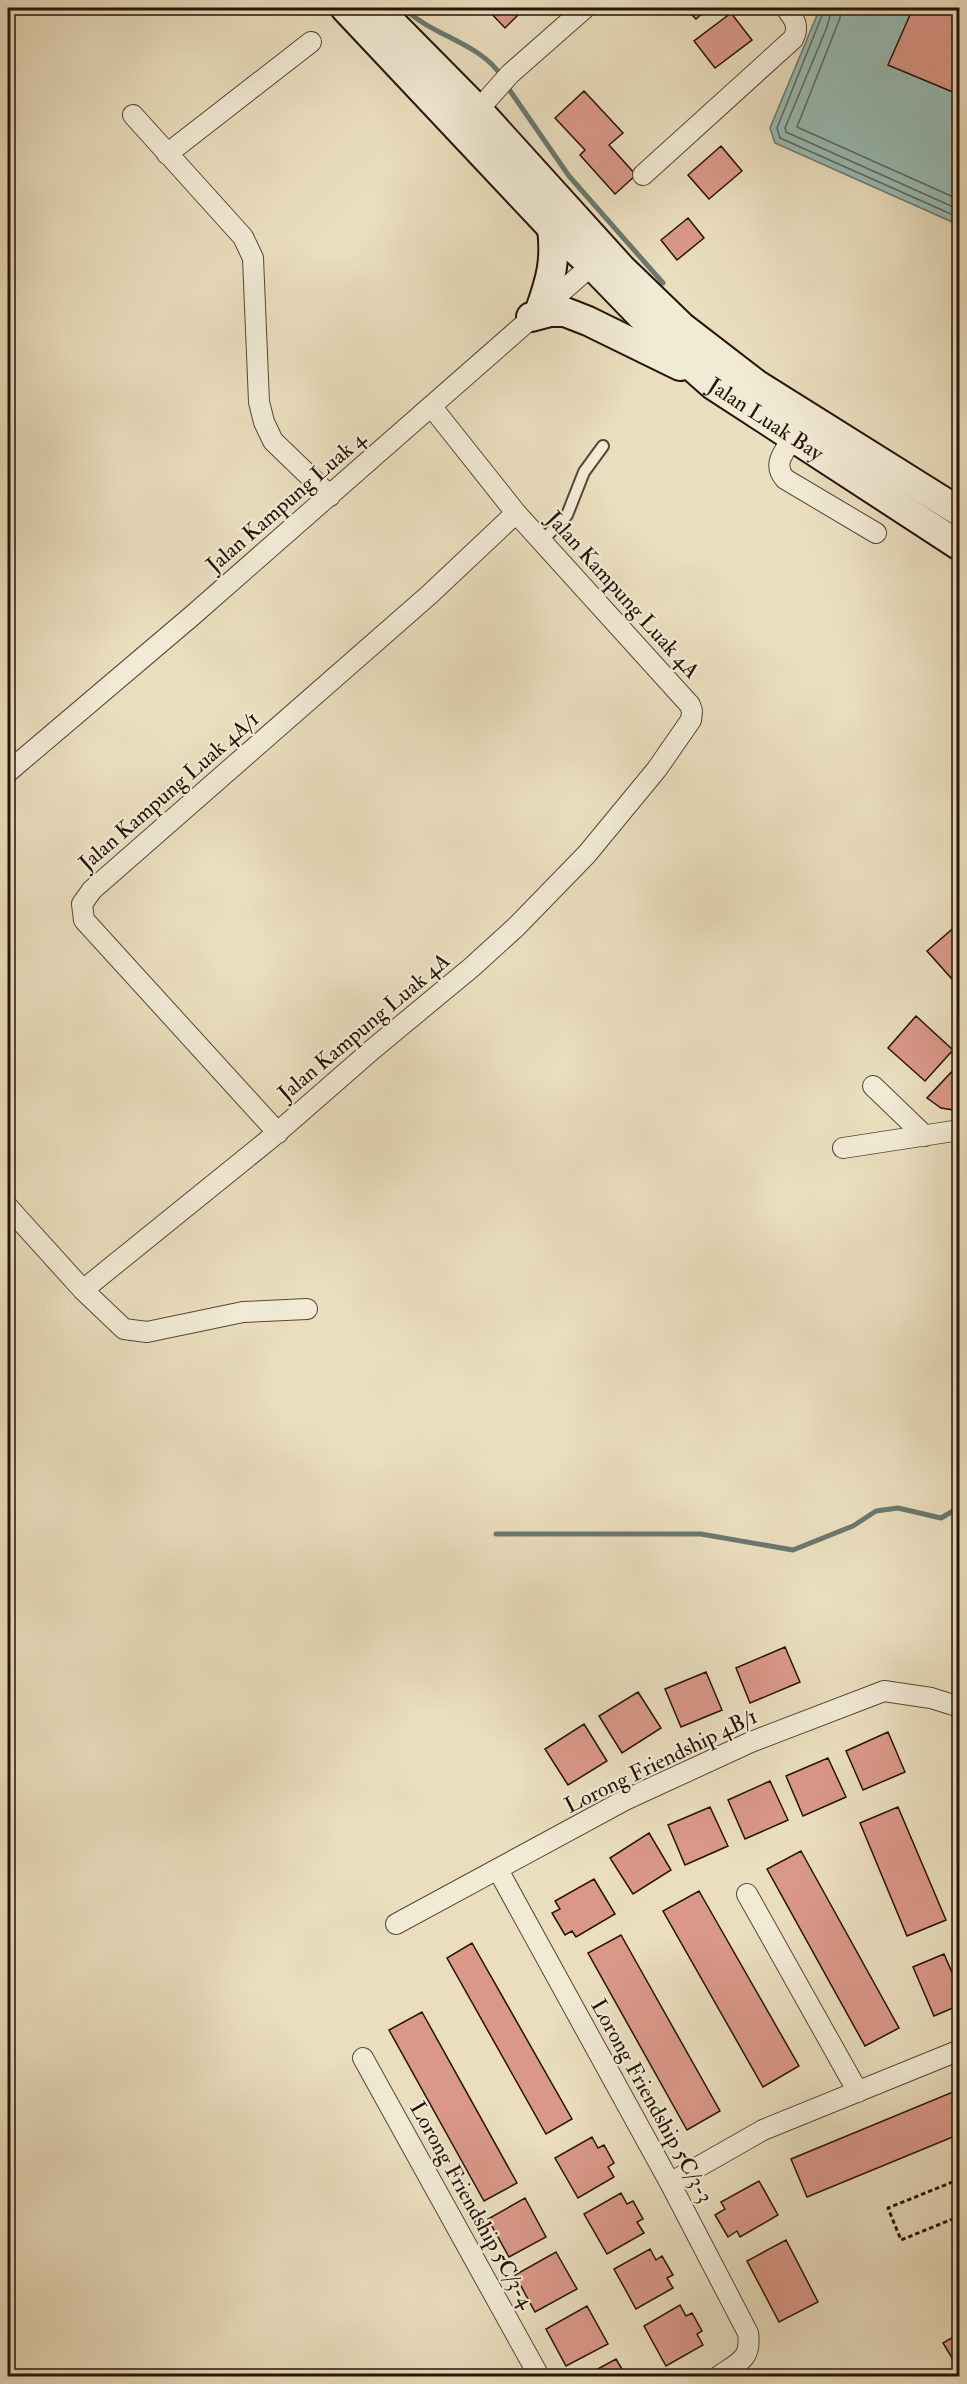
<svg xmlns="http://www.w3.org/2000/svg" width="967" height="2384" font-family="'IM FELL Double Pica',serif">
	<rect width="100%" height="100%" fill="#eadebe"/>
	<filter id="stains"><feTurbulence type="fractalNoise" baseFrequency=".00333" numOctaves="4"/><feColorMatrix values="0 0 0 0 .2 0 0 0 0 .09 0 0 0 0 .02 0 0 0 .5 -.17"/></filter>
	<radialGradient id="worn" r=".72"><stop offset=".6" stop-color="#630" stop-opacity="0"/><stop offset="1" stop-color="#630" stop-opacity=".3"/></radialGradient>
	<path fill="#98bcb4" stroke="#6a786f" stroke-width="1.5" d="M820 8H959V225L775 143 770 128Z"/>
	<g fill="none" stroke-linecap="round" stroke-linejoin="round">
		<path stroke="#5f685e" stroke-width="1.5" d="M825 8 777 128 780 138 960 218
			M832 8 827 27 785 128 786 132 960 210
			M841 8 840 18 797 127 960 200"/>
		<path stroke="#6a786f" stroke-width="5" d="M404 8C432 36 481 43 502 77
			M506 85 569 176 663 283
			M496 1534H701L793 1550 853 1526 876 1511 898 1508 941 1518 960 1507"/>
	</g>
	<path fill="#da9889" stroke="#261308" stroke-width="1.5" d="M486 8H519L522 11 505 28Z
		M685 8H708L696 19Z
		M913 8H960V95L888 65Z
		M731 13 752 40 715 68 694 41Z
		M584 91 623 133 609 145 636 175 615 194 580 155 585 150 555 118Z
		M721 146 742 171 709 199 688 175Z
		M688 218 704 238 677 260 661 240Z
		M958 924 960 926V988L927 951Z
		M916 1016 953 1050 925 1081 888 1048Z
		M960 1063V1111L941 1108 927 1098Z
		M785 1647 800 1682 750 1703 736 1668Z
		M706 1672 722 1710 681 1727 665 1689Z
		M638 1692 661 1728 622 1753 599 1716Z
		M584 1724 607 1761 568 1785 545 1749Z
		M888 1732 905 1772 863 1790 846 1751Z
		M828 1758 846 1797 803 1816 786 1776Z
		M770 1781 788 1820 745 1839 728 1800Z
		M710 1807 728 1846 685 1865 668 1825Z
		M898 1807 946 1920 907 1936 860 1823Z
		M649 1833 671 1870 633 1894 610 1858Z
		M801 1851 899 2028 865 2046 767 1869Z
		M594 1879 615 1914 576 1937 572 1931 565 1935 552 1913 560 1909 555 1901Z
		M699 1891 799 2066 763 2087 663 1911Z
		M621 1935 720 2111 687 2130 588 1953Z
		M472 1943 572 2119 546 2134 447 1958Z
		M944 1954 960 1991V2005L934 2016 913 1967Z
		M422 2012 517 2183 484 2201 389 2030Z
		M960 2089V2134L807 2197 791 2159Z
		M592 2137 598 2148 604 2145 614 2163 608 2167 614 2177 578 2198 555 2158Z
		M759 2181 778 2215 740 2237 737 2231 728 2237 715 2215 725 2209 721 2202Z
		M621 2193 627 2204 633 2201 643 2219 637 2222 644 2233 607 2254 584 2214Z
		M525 2198 546 2237 509 2257 488 2219Z
		M786 2240 818 2302 779 2322 747 2261Z
		M650 2249 656 2260 662 2256 673 2275 667 2278 673 2288 636 2309 614 2269Z
		M556 2252 577 2289 535 2312 515 2275Z
		M680 2305 686 2316 692 2313 702 2331 697 2334 703 2345 666 2366 644 2326Z
		M587 2306 608 2344 566 2366 546 2329Z
		M960 2333V2371L943 2343Z
		M616 2359 626 2376H585Z"/>
	<g fill="none" stroke-linecap="round" stroke-linejoin="round">
		<defs>
			<path id="lane" d="M542 541 567 515 584 472 603 446"/>
			<path id="street" d="M133 115 243 237 253 258 259 402 264 422 273 441 330 496
				M471 118 510 74 585 8
				M167 154 311 42
				M643 175 793 39C800 26 794 19 786 8
				M793 438C784 452 772 464 785 479L876 533
				M8 772 193 615 592 265
				M873 1086 925 1136
				M278 1133 84 920 82 904 92 890 429 595 516 513
				M843 1148 960 1130
				M8 1207 83 1290 124 1329 147 1332 243 1312 307 1309
				M83 1290 271 1138 373 1049 472 967 516 927 587 854 657 769 691 720 692 711 690 705 516 513 431 406
				M498 1870 670 2183 748 2333C752 2359 738 2363 719 2376
				M747 1894 858 2092
				M396 1924 625 1800 751 1742 884 1691 931 1698 960 1707
				M363 2058 539 2376
				M670 2183 763 2130 960 2050"/>
			<g id="secondary">
				<path id="s1" d="M345 8 552 228 592 265 678 354 713 385 960 546"/>
				<path d="M377 8 477 109 621 268 682 327 756 384 960 512"/>
				<path d="M540 310C551 279 556 261 552 228"/>
				<path d="M531 317 550 312H565L588 321 680 366"/>
			</g>
		</defs>
		<use href="#lane" stroke="#574636" stroke-width="14"/>
		<use href="#street" stroke="#574636" stroke-width="22"/>
		<use href="#secondary" stroke="#261308" stroke-width="32"/>
		<path stroke="#261308" stroke-width="3" stroke-dasharray="4.5 3" stroke-linecap="butt" d="M960 2179 888 2208 901 2240 960 2216"/>
		<use href="#lane" stroke="#f1ead5" stroke-width="10"/>
		<use href="#street" stroke="#f1ead5" stroke-width="20"/>
		<use href="#secondary" stroke="#f1ead5" stroke-width="28"/>
	</g>
	<g text-anchor="middle" dominant-baseline="central" stroke-width="4.5" stroke-linejoin="round" paint-order="stroke">
		<g font-size="22" fill="#261308" stroke="#f1ead5">
			<text stroke="none"><textPath href="#s1" startOffset="590">Jalan Luak Bay</textPath></text>
			<text transform="translate(286 502) rotate(-41)">Jalan Kampung Luak 4</text>
			<text transform="translate(623 595) rotate(48)">Jalan Kampung Luak 4A</text>
			<text transform="translate(169 791) rotate(-41)">Jalan Kampung Luak 4A/1</text>
			<text transform="translate(364 1027) rotate(-40)">Jalan Kampung Luak 4A</text>
			<text transform="translate(661 1761) rotate(-26)">Lorong Friendship 4B/1</text>
			<text transform="translate(652 2101) rotate(61)">Lorong Friendship 5C/3-3</text>
			<text transform="translate(472 2205) rotate(61)">Lorong Friendship 5C/3-4</text>
		</g>
	</g>
	<rect width="967" height="2384" fill="none" stroke="#eadebe" stroke-width="30"/>
	<rect x="9" y="9" width="949" height="2366" fill="none" stroke="#261308" stroke-width="3"/>
	<rect x="15" y="15" width="937" height="2354" fill="none" stroke="#261308" stroke-width="1.5"/>
	<rect width="100%" height="100%" filter="url(#stains)"/>
	<rect width="100%" height="100%" fill="url(#worn)"/>
</svg>
